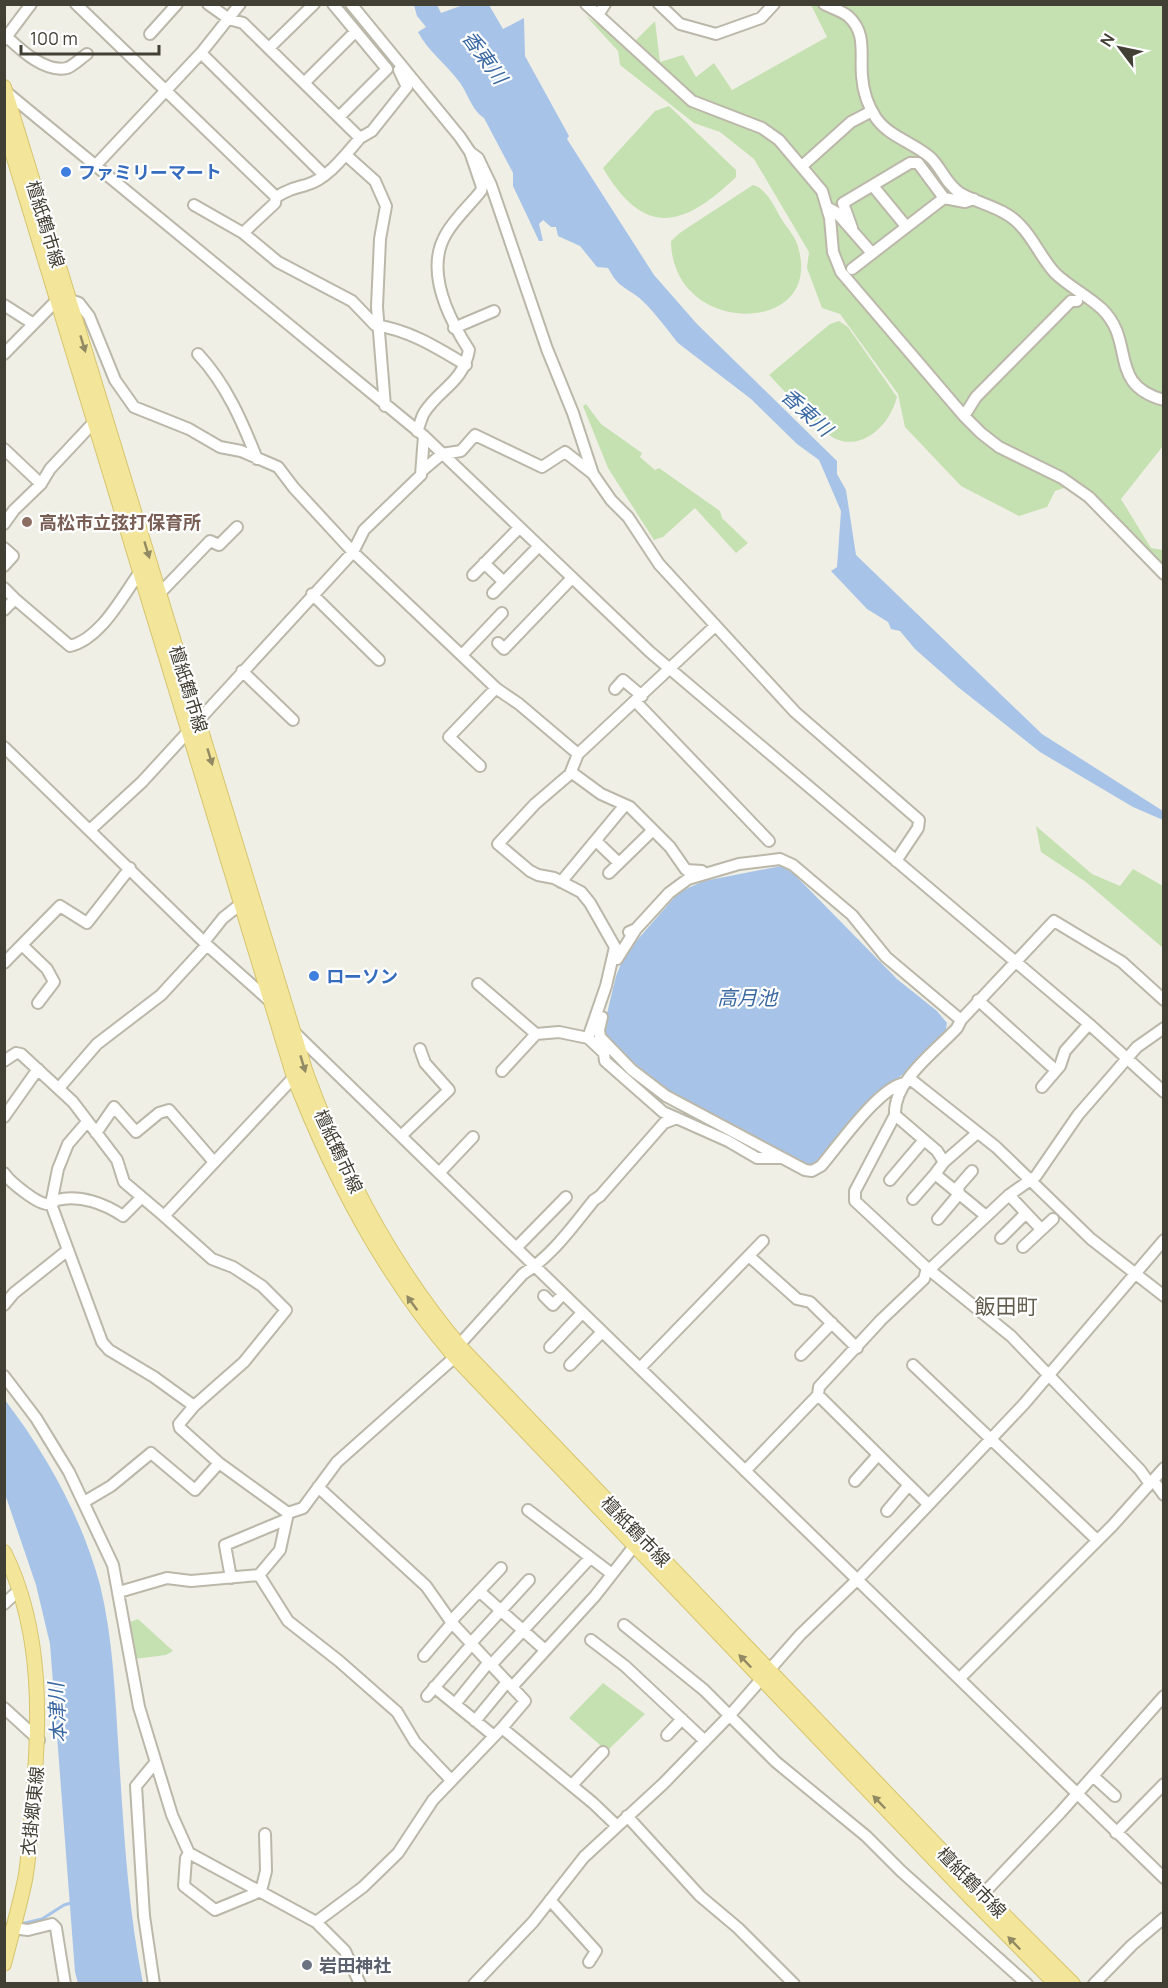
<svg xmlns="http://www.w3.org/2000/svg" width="1168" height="1988" font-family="Manrope,'Noto Sans JP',sans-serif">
	<rect width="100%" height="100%" fill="#f0efe5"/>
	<path fill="#c5e1b1" d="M811 5H1163V446L1121 499 1151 548 1163 550V567L1075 484 1055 491 1047 507 1019 516 961 486 905 427 898 394 840 314 822 308 807 268 809 252 754 159 720 132 694 123 620 65 618 51 586 16 630 46 655 21 660 62 683 55 696 77 714 63 732 90 827 37Z
		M669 106 736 170V177C683 228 644 238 603 168L655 111Z
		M753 185C768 189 776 211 784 223 789 230 796 238 798 247 825 336 672 338 671 241L681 232Z
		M839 321 848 327 897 397C893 411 887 422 875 432 864 441 850 445 836 439 819 431 784 390 769 375L830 324Z
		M586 404 601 424 642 453 640 457 655 470 659 468 720 511 722 518 748 543 736 553 695 508 663 537 654 540 608 468 583 406Z
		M1036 826 1092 874 1120 886 1133 869 1163 886V948L1086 882 1041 852Z
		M138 1619 173 1651 166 1655 134 1659 130 1622Z
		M603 1683 645 1714 607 1751 569 1718Z"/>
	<path fill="#a7c4e8" d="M414 5H437L441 13 463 5H489L503 29 524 18 525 56 569 136 567 139 654 275 697 324 837 461V474L846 490 856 555 1042 734 1163 811V820L1133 807 1040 752 958 687 915 649 900 631 891 629 888 622 867 609 831 571 837 567 841 511 819 460 797 444 751 399 678 343C667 329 648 303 634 294 619 284 617 284 608 268L597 267 580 246 558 236 556 227H551L543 220 539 224 543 241H539L513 186V173L484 118C471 110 467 90 457 79 444 62 428 51 418 32L426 27 417 16Z
		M781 866 793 873 897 979 937 1011 947 1023 945 1036 912 1068 876 1094 810 1168 796 1164 739 1129 670 1093 608 1041 603 1030 616 976 625 954 679 892 704 881Z
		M5 1400C47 1455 82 1518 100 1585 114 1642 115 1700 119 1757 124 1833 128 1909 143 1983H78L75 1972 50 1644 36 1585 5 1494Z"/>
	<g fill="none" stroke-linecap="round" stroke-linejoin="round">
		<path stroke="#a7c4e8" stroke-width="3" d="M4 1922 6 1923
			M21 1924 42 1919 64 1905 71 1903"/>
		<defs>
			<path id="minor" d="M76 4 276 197C287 190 295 188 306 185 328 179 346 154 360 138L243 23 229 19 208 4
				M333 4 387 69 339 117
				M351 4 460 137 470 152 482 187 481 191C470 205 455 218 446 234 424 271 449 319 469 350 463 383 440 388 424 413 421 418 420 425 417 431
				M586 4 692 101 762 128 779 140 822 191 830 218 833 252 841 272 964 416 981 433 999 447 1062 478 1089 497 1164 574
				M659 4 680 24 716 34 761 18 774 4
				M824 4C831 8 842 11 848 16 867 33 860 54 862 76 863 90 868 106 876 118 889 137 915 143 931 158 942 169 946 184 960 193 979 204 1005 208 1020 225 1034 239 1041 258 1055 273 1068 286 1087 295 1102 309 1136 342 1107 385 1164 400
				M598 15 605 4
				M150 34 177 4
				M7 37C21 50 45 73 67 68 73 66 81 58 87 54
				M4 40 31 4
				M269 48 314 4
				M201 53 324 175
				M304 83 355 32
				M5 91 424 436 650 652 1089 1024 1164 1092
				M360 138 372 131 407 87 399 70
				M470 152 478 158 491 185 547 349 573 413 593 474 611 500 628 517 659 564 795 712 919 820 918 828 896 861
				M346 155 375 181 386 206 380 239 377 307 385 406
				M95 166 201 53 240 4
				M802 166 851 122 872 111
				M873 186 905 225
				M194 205 243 233 275 203 276 197
				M827 207 836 212 871 252
				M852 228 843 203 910 163H918L944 198 965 202 974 199
				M243 233 278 262 352 301 375 325C409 330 436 347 466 365
				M852 269 944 198
				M70 300 79 303 89 316 115 380 134 407 189 429 220 447 241 451 278 467 294 488 353 552 497 689 519 704 578 754 715 626
				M4 305 32 323
				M454 328 494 311
				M4 354 57 300
				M198 354C226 384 242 421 257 459
				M964 416 976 397 1071 301H1077
				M4 449 41 484 50 469 95 421
				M423 470 442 454 461 451 475 435 542 467 565 452 592 473
				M4 524 14 510 41 484
				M4 548 13 556 4 566
				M484 563 504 582
				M473 575 519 528
				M4 588 15 599 4 610
				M160 593 210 541 219 545 237 527
				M493 593 539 546
				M312 594 379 660
				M15 599 70 646C101 639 123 595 140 572
				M498 643 504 649 572 578
				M462 655 502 613
				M242 671 293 720
				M615 689 623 680 642 696
				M636 702 769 841
				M4 747 207 945 271 1002
				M578 754 570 774 535 804 498 844 530 871 538 875 554 878 581 892 590 903 615 947 606 986 588 1038 604 1053 605 1061 663 1112 728 1141 757 1158H781
				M480 766 449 737 496 688
				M571 772 601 794 630 807 670 847 686 870 702 871
				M91 829 142 782 353 552 364 530 421 475 424 436
				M596 841 619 863
				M609 873 653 830
				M561 882 625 805
				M629 932 636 929 669 893 688 879 739 864 780 859 793 865 852 915 886 957 961 1020
				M204 942 223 918 242 903
				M22 945 47 969 54 982 38 1003
				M617 959 636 929
				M4 963 60 906 87 923 130 868
				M478 984 536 1034
				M978 1000 1051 1066
				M602 1017 599 1030 600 1037 632 1070 666 1096 805 1170 812 1171 821 1166C839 1145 879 1087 905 1083
				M293 1031 1164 1878
				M4 1061 16 1053 21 1054 73 1102 117 1160 124 1182 164 1216 294 1077
				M502 1071 536 1034 559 1032 588 1038
				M909 1078 996 1147 1091 1239 1164 1296
				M1042 1087 1060 1066 1065 1051 1089 1024
				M59 1088 97 1044 161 995 207 945
				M895 1115 937 1151 944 1162 935 1174 986 1216
				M4 1117 38 1069
				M87 1122 68 1144 58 1169 51 1204 102 1342 109 1350 154 1377 194 1406 179 1424 180 1428 219 1463 288 1513
				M96 1133 114 1107 136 1132 159 1113 169 1110 214 1162
				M402 1135 449 1090 425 1063 420 1049
				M944 1162 975 1135
				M440 1172 473 1137
				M4 1173C9 1181 39 1206 49 1204 50 1204 56 1201 57 1200 80 1194 105 1204 123 1216L141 1198
				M890 1180 924 1140
				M1009 1195 1041 1229
				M913 1199 935 1174
				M164 1216 212 1259 233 1267 262 1286 286 1310 244 1362 194 1406
				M938 1219 959 1194 958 1187 972 1171
				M1001 1238 1026 1213
				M1023 1247 1053 1219
				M516 1248 566 1197
				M750 1257 797 1299 810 1302 857 1348
				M927 1268 1011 1336 1140 1470 1150 1484
				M930 1269 1009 1195 1036 1176 1078 1115 1137 1047 1164 1028
				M544 1296 553 1305 563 1294
				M4 1305 14 1293 68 1250
				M459 1345 523 1274C552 1256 573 1226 594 1200L600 1196 664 1123 677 1118
				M550 1347 582 1313
				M801 1355 832 1323
				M570 1365 602 1332
				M913 1365 1097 1540
				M640 1368 763 1241
				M4 1376 36 1418 69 1472 113 1565 139 1707 172 1815 189 1853 316 1922 345 1951 360 1984
				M818 1395 928 1504
				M745 1471 818 1395 819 1387 881 1320 924 1279 927 1268 855 1201V1191L895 1115C893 1081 936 1051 957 1028L961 1020 1054 921 1122 962 1164 1000
				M1153 1480 1164 1495
				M855 1481 878 1455
				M318 1487 426 1586 452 1623 525 1701 502 1728
				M84 1502 111 1486 151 1453 195 1490 219 1463
				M528 1510 612 1574
				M887 1511 908 1486
				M259 1575 288 1621 339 1661 397 1712 415 1742 451 1780
				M231 1578 225 1545 285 1520
				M479 1591 545 1650
				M119 1592 167 1578 191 1581 259 1575 280 1550 288 1513 303 1508 337 1462 455 1357
				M4 1604 20 1589
				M451 1621 501 1568
				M624 1625 704 1690 776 1762 866 1836 901 1871 1027 1984
				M591 1640 625 1666 705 1741
				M471 1643 529 1580
				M424 1656 452 1623
				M491 1665 590 1558
				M960 1678 1113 1525 1164 1468
				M434 1687 494 1736
				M512 1687 595 1596 635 1545
				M427 1696 472 1644
				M455 1704 489 1662
				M4 1708 39 1740
				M475 1721 507 1682
				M667 1735 682 1719
				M1093 1776 1115 1796
				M572 1785 603 1752
				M627 1816 700 1896 738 1928 794 1984
				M1116 1833 1164 1784
				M189 1853 186 1858 184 1886 215 1910 261 1891 266 1871 265 1834
				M983 1894 1060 1813 1164 1696
				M550 1900 596 1951 589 1962
				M316 1922 363 1887 398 1853 433 1800 502 1728 593 1803 616 1825
				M12 1928 28 1930 52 1924 56 1928 65 1984
				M154 1984 144 1916 136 1786 155 1763
				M474 1984 533 1922 584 1857 664 1783 730 1715 800 1635 862 1575 1024 1404 1164 1240
				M1094 1984 1132 1945 1164 1918"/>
			<path id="major" d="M4 87 306 1073C343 1174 393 1268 463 1350L983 1894 1073 1984
				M4 125 294 1077C334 1179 383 1273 455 1357L971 1898 1056 1984
				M4 1552C44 1632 40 1725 32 1812 30 1834 29 1858 25 1880 19 1908 11 1936 4 1964"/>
		</defs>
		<use href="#minor" stroke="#bbb7a9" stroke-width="14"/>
		<use href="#major" stroke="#d6c56d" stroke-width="16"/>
		<use href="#minor" stroke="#fff" stroke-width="10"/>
		<use href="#major" stroke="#f3e69b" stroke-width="14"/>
	</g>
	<defs><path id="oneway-solid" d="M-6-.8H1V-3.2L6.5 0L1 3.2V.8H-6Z" transform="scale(1.5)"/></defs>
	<g fill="#928a63">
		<use href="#oneway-solid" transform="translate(83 344) rotate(73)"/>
		<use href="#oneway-solid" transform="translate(147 550) rotate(73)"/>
		<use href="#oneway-solid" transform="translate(210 757) rotate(73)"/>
		<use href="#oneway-solid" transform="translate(303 1064) rotate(73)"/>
		<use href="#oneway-solid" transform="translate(412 1303) rotate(-126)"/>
		<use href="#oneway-solid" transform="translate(745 1661) rotate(-134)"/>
		<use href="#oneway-solid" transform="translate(879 1802) rotate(-134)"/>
		<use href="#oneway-solid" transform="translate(1014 1943) rotate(-134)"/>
	</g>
	<g fill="#3f7fe0" stroke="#fff" stroke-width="2">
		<circle cx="66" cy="172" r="6"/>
		<circle cx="314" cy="976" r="6"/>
	</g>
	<circle fill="#8d6e63" stroke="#fff" stroke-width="2" cx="27" cy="522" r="6"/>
	<circle fill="#6b7280" stroke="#fff" stroke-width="2" cx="307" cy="1965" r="6"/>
	<g text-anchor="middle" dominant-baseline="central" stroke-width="4.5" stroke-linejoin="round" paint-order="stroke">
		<g font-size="18" font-weight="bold" fill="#366cbe" stroke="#fff" text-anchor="start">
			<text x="78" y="172">ファミリーマート</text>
			<text x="326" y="976">ローソン</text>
		</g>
		<g font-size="18" fill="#423f35" stroke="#fff">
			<text transform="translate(46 224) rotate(73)">檀紙鶴市線</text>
			<text transform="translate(189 689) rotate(73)">檀紙鶴市線</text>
			<text transform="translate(339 1151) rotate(65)">檀紙鶴市線</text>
			<text transform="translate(636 1531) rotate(46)">檀紙鶴市線</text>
			<text transform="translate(32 1811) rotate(-84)">衣掛郷東線</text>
			<text transform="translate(972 1882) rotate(46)">檀紙鶴市線</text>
		</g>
		<g font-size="18" font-weight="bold" fill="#785e54" stroke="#fff" text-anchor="start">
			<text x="39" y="522">高松市立弦打保育所</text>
		</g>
		<g font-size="18" font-weight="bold" fill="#5b616d" stroke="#fff" text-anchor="start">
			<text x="319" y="1965">岩田神社</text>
		</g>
		<g font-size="20" font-style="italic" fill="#3a68a2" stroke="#fff">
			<text transform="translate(485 57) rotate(54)">香東川</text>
			<text transform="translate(807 412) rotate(42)">香東川</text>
			<text x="747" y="997">高月池</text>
			<text transform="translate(57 1713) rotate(-93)">本津川</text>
		</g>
		<g font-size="21" fill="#645e4e" stroke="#fff">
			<text x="1006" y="1306">飯田町</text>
		</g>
	</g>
	<rect width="1168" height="1988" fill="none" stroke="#423f35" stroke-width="12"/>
	<g transform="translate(1120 48) rotate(302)" stroke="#ffffff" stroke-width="4.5" paint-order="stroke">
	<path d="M0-4.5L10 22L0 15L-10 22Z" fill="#423f35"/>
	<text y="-9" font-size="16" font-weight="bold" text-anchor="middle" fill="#423f35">N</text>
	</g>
	<path d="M21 45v9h138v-9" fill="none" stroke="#423f35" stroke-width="3"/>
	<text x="30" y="45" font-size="18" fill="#423f35" stroke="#ffffff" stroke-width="4.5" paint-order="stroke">100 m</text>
</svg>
